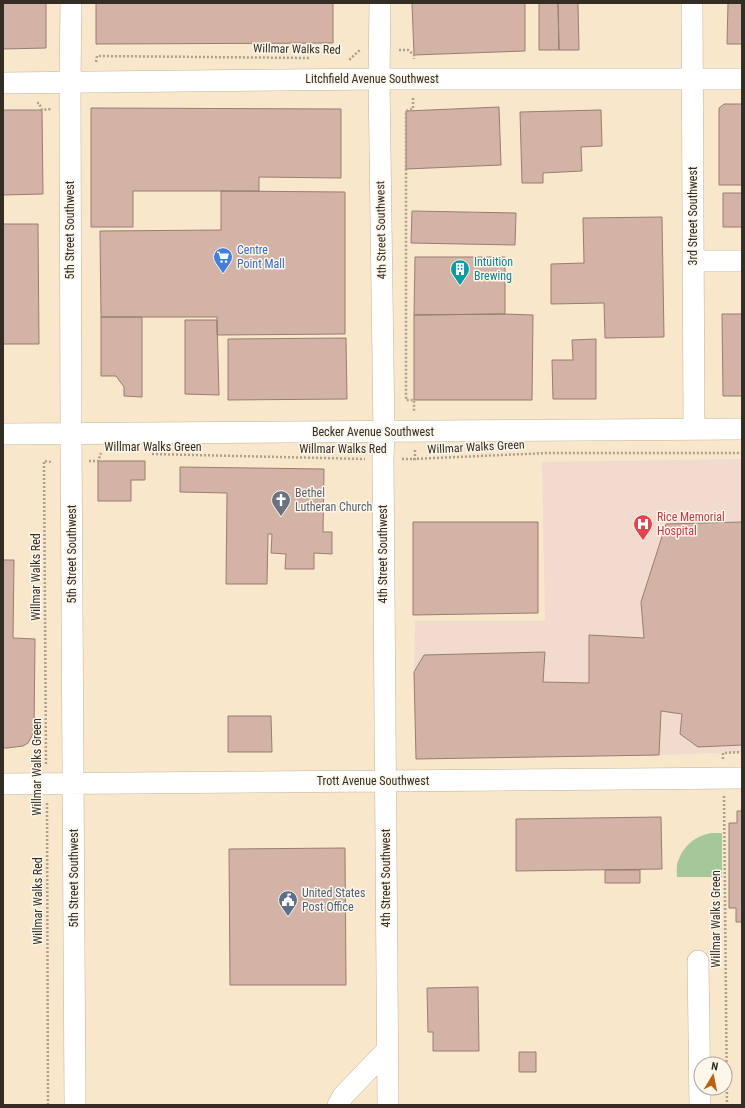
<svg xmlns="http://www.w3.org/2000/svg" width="745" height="1108" font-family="'Roboto Condensed',sans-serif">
	<rect width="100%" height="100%" fill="#f8e7cb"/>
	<path fill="#f1dbce" d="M742 459V752L659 755 416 759 414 672 415 621H545L542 462Z"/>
	<path fill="#a4c897" d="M711 833H722V877H677C677 872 676 866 678 861 684 845 695 836 711 833Z"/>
	<path fill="#d2b3a5" stroke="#9a7d70" d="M3 3H46V48L3 49Z
		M96 3H333V43L96 44Z
		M412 3H525V51L414 55Z
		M539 3H558L559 50H539Z
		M558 3H578L579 50H559Z
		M728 3H742V44H727Z
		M724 104H742V185H719V108Z
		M499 107 501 165 406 169V111Z
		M91 108 341 109V178L259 177V191H133V227H91Z
		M3 110H42L43 194 3 195Z
		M601 110 602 146 581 147 582 171 543 173V183H522L520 112Z
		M221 191 345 192V334L217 335V317H101L100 231 221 230Z
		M723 193H742V227H723Z
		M412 211 516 213 515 245 411 243Z
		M662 217 664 337 605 338 604 303 551 304V264L584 263 583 218Z
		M3 224H38L39 344H3Z
		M415 257H505V314L414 315Z
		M505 314 533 315 532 400H414V315Z
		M722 314H742V396H723Z
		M101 317H142V397L124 396V387L116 376H101Z
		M185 320H217L219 395 185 394Z
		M346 338 347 399 228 400V339Z
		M596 339V399H553L552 360H573L572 340Z
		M98 461H145V480H131V501H98Z
		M180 467 324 469 323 532H332V554L314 553V569H285L286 554 271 553 272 534H268L267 584H226L227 493 180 492Z
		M413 522H538V613L413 615Z
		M742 522V745L698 747 680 734 682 714 661 711 659 755 416 759 414 672 424 655 545 652 543 682 589 683V635L644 638 641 602 666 524Z
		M3 560H14L13 638 35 639 34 732 28 743 23 746 7 748H3Z
		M228 716H271L272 752H228Z
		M737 811H742V922H736V908H729V823H737Z
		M661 817 662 869 516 871V819Z
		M345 848 346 985H230L229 849Z
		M605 870H640V883H605Z
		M478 987 479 1051H433V1032H428L427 988Z
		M519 1052H536V1072H519Z"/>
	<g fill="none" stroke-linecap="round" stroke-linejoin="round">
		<defs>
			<path id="minor" d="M71 3 70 82 71 434 75 1105
				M380 3 379 79 384 432 383 459 388 1105
				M692 3 694 430
				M3 83 379 79H742
				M693 261H742
				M3 434 742 429
				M3 784 742 778
				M698 961 700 1105
				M338 1105 343 1096 387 1050"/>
		</defs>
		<use href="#minor" stroke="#c3b398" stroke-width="22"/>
		<path stroke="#ada08b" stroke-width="2.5" stroke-dasharray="2 2" stroke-linecap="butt" d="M399 50H408L414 55V59
			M349 59H350L360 50
			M96 62 97 56 310 58
			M413 98V109L406 111V400H414V412
			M37 103H39L42 110 52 109
			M152 454 365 459
			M402 459H415V449
			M413 459 547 453H742
			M89 461H98L101 453
			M723 759V753L742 752
			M46 764 44 461 52 462
			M724 796 727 1105
			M47 803 48 1105"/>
		<use href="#minor" stroke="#fff" stroke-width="21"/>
	</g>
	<defs>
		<symbol id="supermarket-pin" viewBox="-11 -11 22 30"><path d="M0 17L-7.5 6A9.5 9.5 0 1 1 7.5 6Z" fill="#3f7fe0" stroke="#fdf6eb"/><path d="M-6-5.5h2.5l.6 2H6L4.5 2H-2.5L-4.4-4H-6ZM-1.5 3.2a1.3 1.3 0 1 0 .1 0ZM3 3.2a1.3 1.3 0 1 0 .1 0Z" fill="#fff"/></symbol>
		<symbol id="building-pin" viewBox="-11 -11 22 30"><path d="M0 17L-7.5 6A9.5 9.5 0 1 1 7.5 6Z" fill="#0f9aa8" stroke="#fdf6eb"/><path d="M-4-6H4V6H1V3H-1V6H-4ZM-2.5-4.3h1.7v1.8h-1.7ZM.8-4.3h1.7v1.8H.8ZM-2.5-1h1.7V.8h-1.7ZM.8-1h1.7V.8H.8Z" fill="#fff"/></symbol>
		<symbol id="church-pin" viewBox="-11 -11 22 30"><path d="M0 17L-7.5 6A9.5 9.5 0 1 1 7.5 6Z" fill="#6b7280" stroke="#fdf6eb"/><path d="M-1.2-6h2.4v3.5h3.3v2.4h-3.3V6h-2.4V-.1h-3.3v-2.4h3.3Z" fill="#fff"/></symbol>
		<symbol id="hospital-pin" viewBox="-11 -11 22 30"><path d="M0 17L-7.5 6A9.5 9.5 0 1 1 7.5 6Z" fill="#e0444e" stroke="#fdf6eb"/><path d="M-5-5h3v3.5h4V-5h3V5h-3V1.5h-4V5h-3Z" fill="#fff"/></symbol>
		<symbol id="civic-pin" viewBox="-11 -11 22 30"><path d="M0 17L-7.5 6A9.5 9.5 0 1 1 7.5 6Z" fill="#5c6f8a" stroke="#fdf6eb"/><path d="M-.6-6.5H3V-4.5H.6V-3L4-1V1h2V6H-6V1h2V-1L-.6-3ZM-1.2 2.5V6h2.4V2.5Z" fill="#fff"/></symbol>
	</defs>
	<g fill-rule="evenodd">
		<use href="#supermarket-pin" x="212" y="246" width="22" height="30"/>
		<use href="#building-pin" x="449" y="258" width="22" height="30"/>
		<use href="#church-pin" x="270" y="489" width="22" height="30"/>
		<use href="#hospital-pin" x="632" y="513" width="22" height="30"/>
		<use href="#civic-pin" x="277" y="889" width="22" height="30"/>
	</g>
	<g text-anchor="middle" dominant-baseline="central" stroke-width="3" stroke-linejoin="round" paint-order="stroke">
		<g font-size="12" fill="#342d23" stroke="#fdf6eb">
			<text transform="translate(297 49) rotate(1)">Willmar Walks Red</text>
			<text x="372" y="79">Litchfield Avenue Southwest</text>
			<text transform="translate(693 216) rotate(-90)">3rd Street Southwest</text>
			<text transform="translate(70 230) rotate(-90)">5th Street Southwest</text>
			<text transform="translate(381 230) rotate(-91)">4th Street Southwest</text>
			<text x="373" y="432">Becker Avenue Southwest</text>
			<text x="153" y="447">Willmar Walks Green</text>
			<text transform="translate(476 447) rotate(-3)">Willmar Walks Green</text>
			<text x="343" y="449">Willmar Walks Red</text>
			<text transform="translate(72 554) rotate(-90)">5th Street Southwest</text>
			<text transform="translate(383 554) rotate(-90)">4th Street Southwest</text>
			<text transform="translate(36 577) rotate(-90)">Willmar Walks Red</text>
			<text transform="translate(37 767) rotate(-90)">Willmar Walks Green</text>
			<text x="373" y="781">Trott Avenue Southwest</text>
			<text transform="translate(74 878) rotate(-90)">5th Street Southwest</text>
			<text transform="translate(386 878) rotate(-90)">4th Street Southwest</text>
			<text transform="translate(38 901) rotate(-90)">Willmar Walks Red</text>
			<text transform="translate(716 919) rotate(-90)">Willmar Walks Green</text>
		</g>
		<g font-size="12" fill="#366cbe" stroke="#fdf6eb" text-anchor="start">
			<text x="237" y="250">Centre<tspan x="237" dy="14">Point Mall</tspan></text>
		</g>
		<g font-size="12" fill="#0d838f" stroke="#fdf6eb" text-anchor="start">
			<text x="474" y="262">Intuition<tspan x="474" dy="14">Brewing</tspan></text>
		</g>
		<g font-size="12" fill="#5b616d" stroke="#fdf6eb" text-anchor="start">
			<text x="295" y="493">Bethel<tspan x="295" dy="14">Lutheran Church</tspan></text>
		</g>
		<g font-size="12" fill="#be3a42" stroke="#fdf6eb" text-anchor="start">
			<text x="657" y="517">Rice Memorial<tspan x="657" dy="14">Hospital</tspan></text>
		</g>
		<g font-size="12" fill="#4e5e75" stroke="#fdf6eb" text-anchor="start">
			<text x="302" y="893">United States<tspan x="302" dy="14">Post Office</tspan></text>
		</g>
	</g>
	<rect width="745" height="1108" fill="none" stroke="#342d23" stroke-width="8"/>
	<g transform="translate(713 1076) rotate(10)"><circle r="19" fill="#fdf6eb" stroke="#ada69b"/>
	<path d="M0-3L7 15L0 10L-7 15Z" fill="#bd610d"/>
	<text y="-6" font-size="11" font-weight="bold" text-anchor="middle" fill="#342d23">N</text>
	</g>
</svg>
